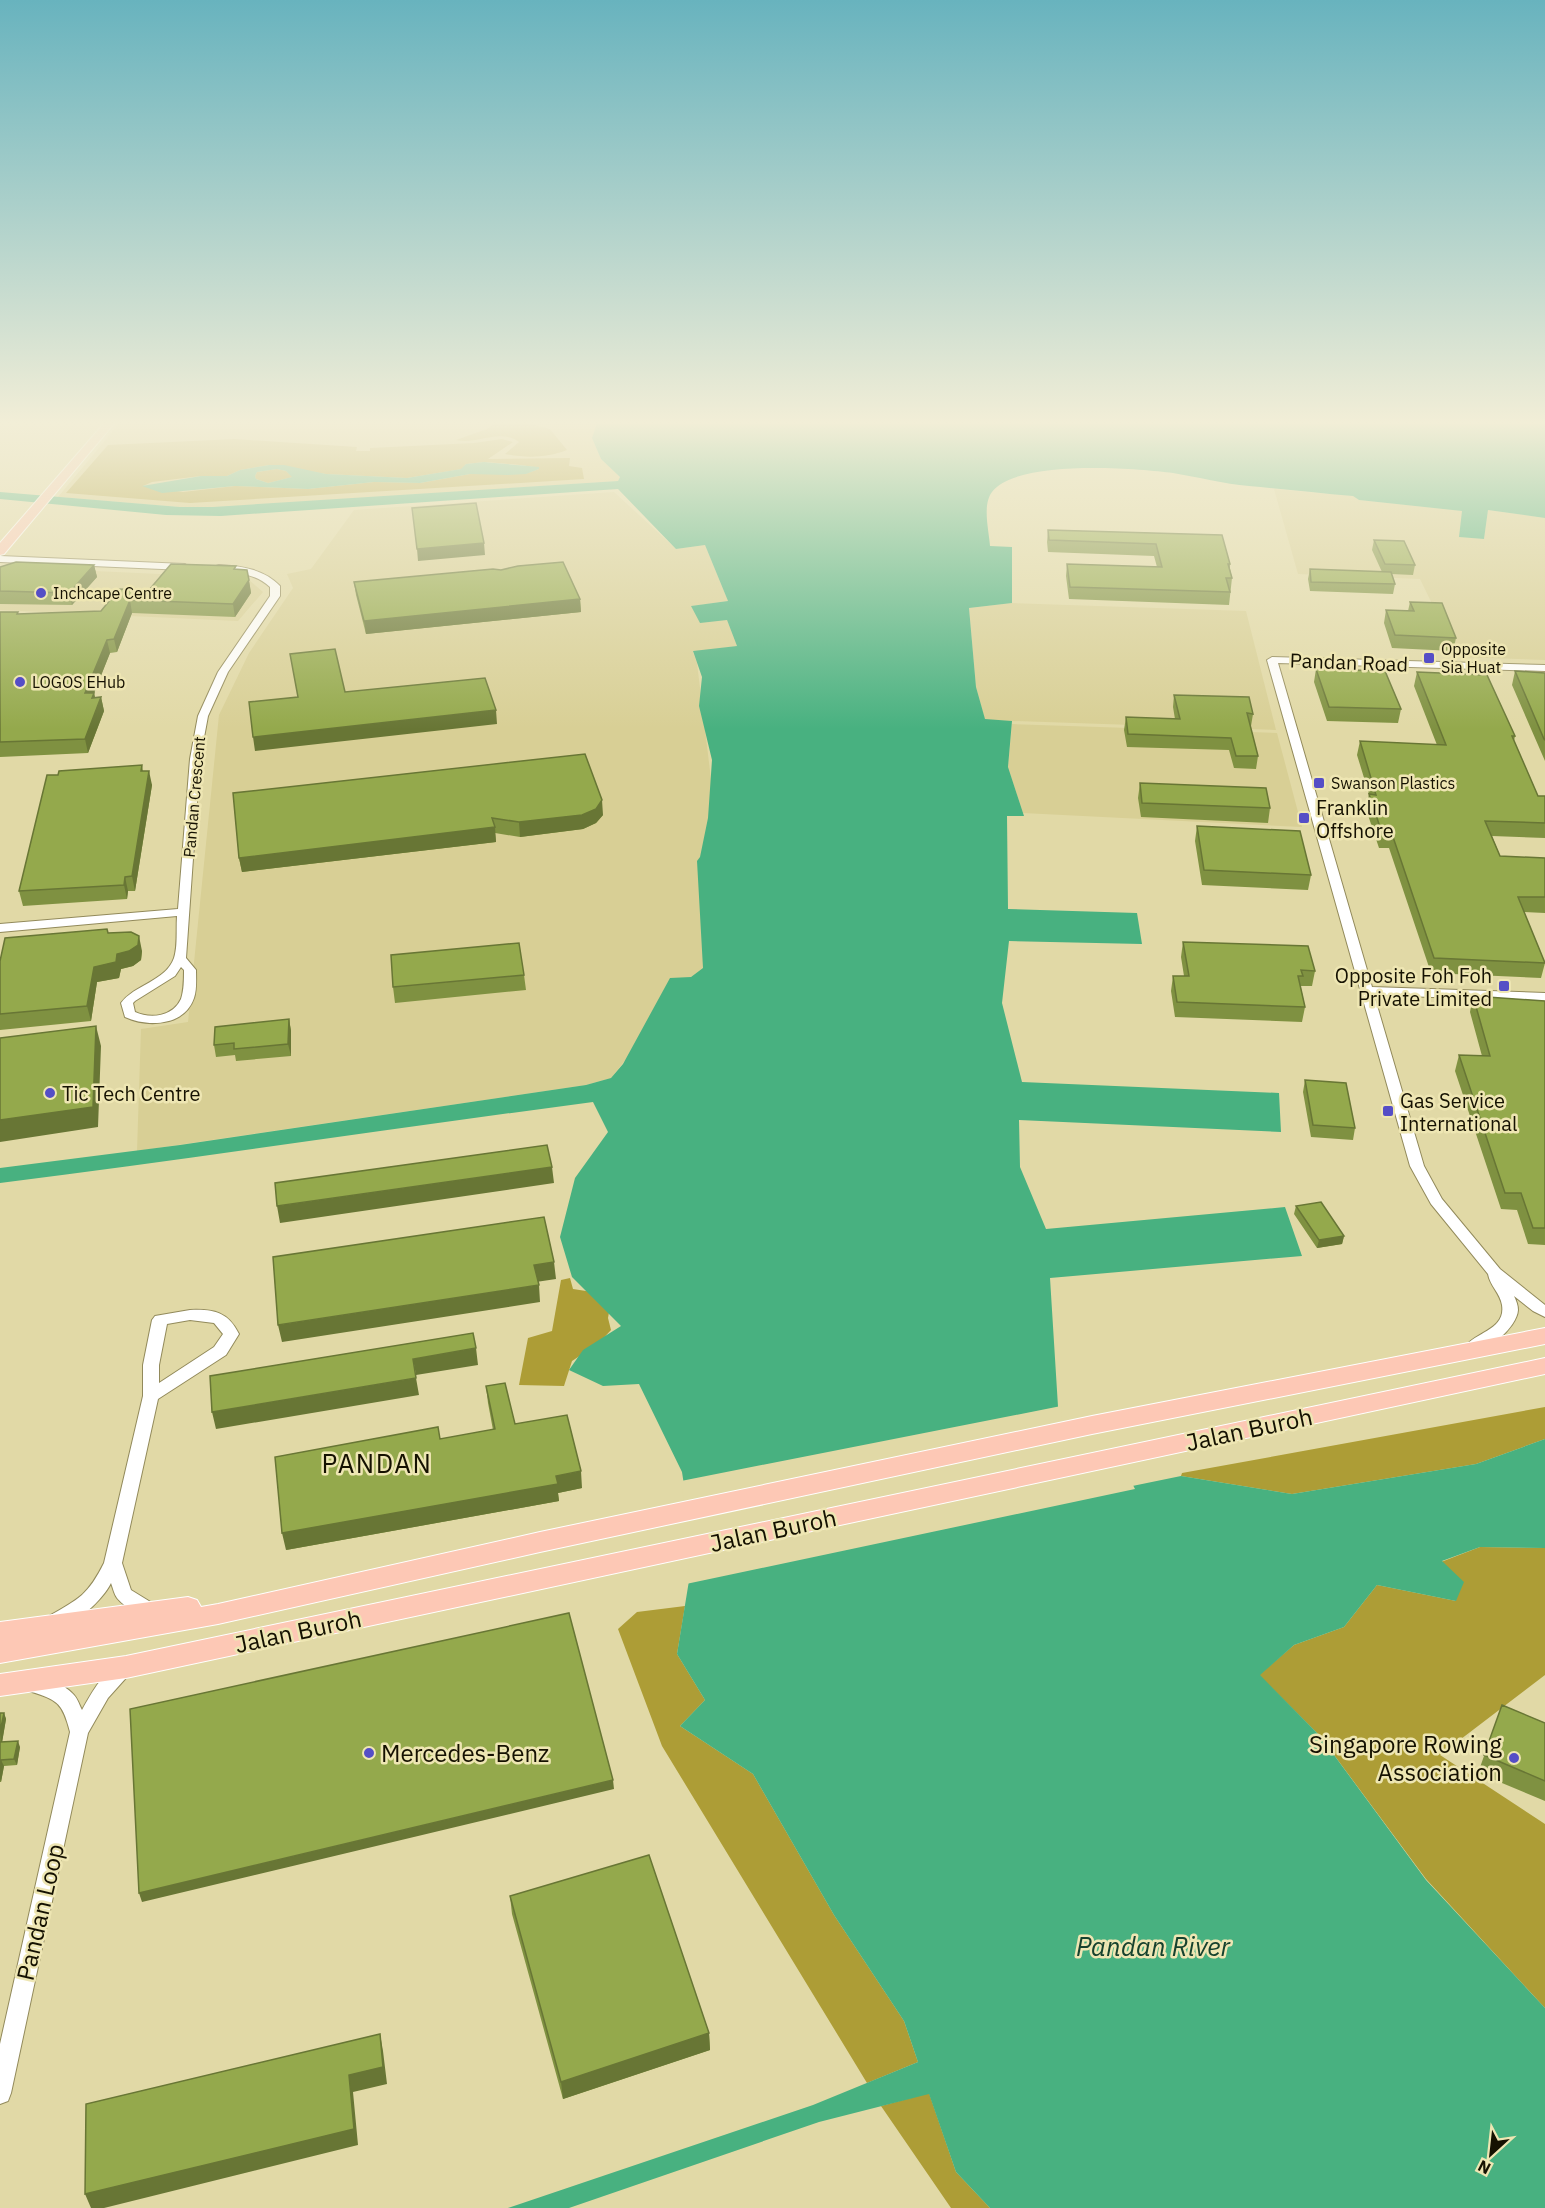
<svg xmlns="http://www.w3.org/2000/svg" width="1545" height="2208" font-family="'IBM Plex Sans',sans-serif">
	<rect width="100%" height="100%" fill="#e1d9a6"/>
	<path fill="#d8cf95" d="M1274 489 1353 496 1359 500 1463 511 1460 537 1484 539 1488 510 1545 518V660L1458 657 1420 579 1298 574Z
		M614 492 676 549 705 545 728 601 692 606 727 620 737 646 693 652 697 663 714 804 704 968 691 977 611 1078 586 1085 137 1151 141 1029 188 1022 219 715 249 653 293 588 287 574 311 569 354 510Z
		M7 567 247 578 263 592 238 621 0 610V575Z
		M1012 603 1246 611 1276 730 985 720 976 687 969 608Z
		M1012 724 1277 733 1302 827 1023 813 1008 767Z"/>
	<path fill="#d5ca87" d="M122 420H598L592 438 601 459 620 477 618 481 230 507H180L58 497Z"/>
	<path fill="#ad9d36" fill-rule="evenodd" d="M495 423H528L550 429 567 450C546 458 527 458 505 454L519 442C500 428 477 445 456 440L487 429Z
		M235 439 357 447 356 451H370V448L474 443 502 439 513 442 488 459 570 458 569 466 582 468 584 479 190 503 66 493 108 445ZM484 462C496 463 533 465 539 469L525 474H470L420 483 374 482 308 489 235 486 183 492 143 486 152 482 201 476H227L240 470 269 465 326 474 407 478 462 469 466 464Z
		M277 469 286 471 293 477 268 483 256 479 255 476 257 472Z
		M570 1278 573 1289 599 1293 611 1301 608 1318 611 1330 598 1344 572 1361 564 1386 519 1385 528 1338 552 1331 561 1280Z
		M1545 1407V1439L1476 1464 1292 1494 1181 1476 1182 1473Z
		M1480 1547 1545 1548V1675L1440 1755 1545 1824V2008L1426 1879 1320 1736 1259 1675 1294 1645 1344 1627 1377 1585 1456 1601 1441 1562Z
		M685 1606 677 1654 705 1700 680 1726 753 1774 834 1915 904 2021 918 2062 867 2083 662 1746 618 1629 637 1612Z
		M929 2093 956 2172 990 2208H951L881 2106Z"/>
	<path fill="#48b180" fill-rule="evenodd" d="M598 420H1545V518L1488 510 1484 539 1459 537 1462 511 1359 500 1353 496C1318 493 1283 489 1249 486 1224 484 1198 477 1173 473 1134 468 1017 459 992 492 982 505 989 531 990 546L1012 547V603L969 608 976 687 985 719 1012 721 1008 767 1024 816H1007L1008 909 1137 913 1142 944 1009 941 1002 1003 1022 1082 1279 1093 1281 1132 1019 1120 1020 1167 1046 1229 1285 1207 1302 1256 1050 1278 1062 1471 1108 1491 1181 1476 1292 1494 1476 1464 1545 1439V1548L1480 1547 1442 1561 1464 1582 1456 1601 1377 1585 1344 1627 1294 1645 1260 1675 1320 1736 1426 1880 1545 2008V2208H990L956 2172 929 2094 819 2122 569 2208H508L813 2105 918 2062 904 2021 834 1915 753 1774 680 1726 705 1700 677 1654 694 1550 682 1472 639 1384 603 1386 569 1370 583 1350 621 1326 572 1277 560 1237 575 1178 608 1132 593 1102C395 1128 198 1158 0 1183V1168L180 1145 586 1085 611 1078 623 1064 670 978 691 977 703 968 697 861 700 857 708 818 712 760 699 706 702 677 693 651 737 646 727 620 700 623 691 606 728 601 705 545 676 549 618 489 221 516 166 515 0 499V492L180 507H213L618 481 620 477 601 459 592 438Z
		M484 462C505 464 520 465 539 467V469L526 474 508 475 470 474 420 483 374 482 308 489 235 486 162 493 142 486 201 476H227L240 470 269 465H284L326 474 407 478 461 469 466 464ZM277 469 286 471 292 477 268 483 256 479 255 476 257 472Z"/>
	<path fill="#e1d9a6" d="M1061 1406 1065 1469 1108 1488 1132 1483 1135 1489 686 1584 691 1550 681 1481Z"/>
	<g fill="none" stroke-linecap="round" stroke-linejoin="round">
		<defs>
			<path id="minor" d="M0 556 185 564 189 567 185 570 0 562Z
				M219 565C241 566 264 569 280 586V596L228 672 208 716 200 759 186 958 196 970C196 979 197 989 194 998 184 1027 147 1027 125 1017L121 1003C134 985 166 981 174 958 178 946 176 929 177 916L0 932V924L178 909 190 759 198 716 218 672 270 596V587C254 572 236 574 216 570V566ZM181 967 184 970C184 980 184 990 181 999 173 1017 150 1019 135 1012L133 1003 135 1001 175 976Z
				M1272 657 1545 665V671L1278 663 1372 987 1545 993V1001L1374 995 1424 1166 1442 1199 1500 1269 1545 1305V1317L1533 1311 1514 1296C1516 1300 1518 1305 1518 1310 1517 1328 1484 1356 1467 1351L1465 1347C1475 1332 1506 1330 1502 1305 1500 1293 1490 1286 1488 1274L1431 1204 1410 1166 1267 660Z
				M190 1310C214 1309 228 1312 239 1334L226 1355 158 1399 122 1563 131 1590 157 1606 160 1611 157 1616C146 1620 124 1607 117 1598 114 1594 113 1588 111 1583 103 1600 69 1633 49 1626L46 1621 49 1616C79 1599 88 1595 104 1563L143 1396V1365L152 1320 155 1316ZM190 1320 214 1323 223 1334 214 1347 159 1383V1365L167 1324Z
				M125 1661 132 1664 134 1669 108 1698 88 1733 11 2093 8 2101 0 2104V2044L70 1732C62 1700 56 1700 26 1690L24 1685 26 1680C39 1675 63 1683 72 1693 77 1697 79 1704 82 1710 92 1692 105 1668 125 1661Z"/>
			<path id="highway" d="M107 420H117L4 554 0 555V543Z
				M1545 1328V1344L1092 1434 540 1552 218 1624 0 1663V1622L188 1597 197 1600 201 1607 218 1604 540 1532 1092 1416Z
				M1545 1358V1374L126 1678 0 1696V1674L126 1656Z"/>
		</defs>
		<use href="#minor" stroke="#928a5b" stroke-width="2"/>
		<use href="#highway" stroke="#fff" stroke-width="2"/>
		<use href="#minor" fill="#fff" fill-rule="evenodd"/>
		<use href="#highway" fill="#fdc8b5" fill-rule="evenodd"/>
	</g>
	<path fill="#7f9141" d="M1048 530 1222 535 1230 564V569L1232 578 1229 605 1069 599 1066 576 1067 564 1157 567 1154 556 1048 552 1047 542Z
		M1374 540 1415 565 1413 575 1391 574 1395 584 1393 594 1310 591 1308 579 1310 569 1382 572 1372 550Z
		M94 565 97 577 72 605 0 604V567Z
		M237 569 247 570 251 593 235 617 132 613 117 652 110 653 94 693 95 698 101 697 104 711 88 753 0 757V612L19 614 101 611 149 590Z
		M354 582 580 599 581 612 366 634 356 595Z
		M1410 602 1456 638 1453 651 1392 648 1384 623 1386 610 1408 611Z
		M1316 669 1401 709 1398 723 1327 721 1314 682Z
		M1515 671 1545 673V761L1512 685Z
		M1417 672 1515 736 1514 741 1538 796H1545V838L1492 836 1500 856 1545 858V913L1524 912 1545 963 1541 978 1431 973 1389 848H1379L1366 809 1369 794 1357 755 1360 741 1437 745 1414 686Z
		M1174 695 1253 714 1251 726H1250L1258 756 1256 769 1234 768 1229 750 1127 747 1124 730 1126 717 1175 719 1173 707Z
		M142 765 143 771 152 785 135 891H128L127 899 23 906 19 891Z
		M1140 783 1270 808 1268 823 1141 817 1138 798Z
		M233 793 603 815 596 823 583 829 520 837 495 833 496 842 242 872 239 858Z
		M1197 826 1311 875 1308 890 1202 885 1195 841Z
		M108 933 142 951 141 960 133 966 121 969 119 978 97 982 91 1021 0 1030V961Z
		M1183 942 1315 971 1312 986H1301V988L1305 1007 1302 1022 1175 1017 1171 991 1173 976H1184L1181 957Z
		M524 975 526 990 395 1003 393 987Z
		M1473 996 1545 1001V1245L1528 1244 1517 1210 1501 1209 1455 1071 1459 1055 1482 1056 1470 1012Z
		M289 1019 291 1031V1056L236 1061 235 1055 216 1057 214 1045Z
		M1305 1080 1355 1128 1353 1140 1311 1137 1303 1092Z
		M1296 1206 1344 1236 1342 1244 1317 1248 1294 1214Z
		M486 1386 515 1424 582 1488 558 1493 559 1501 286 1550 440 1439 493 1430 488 1403Z
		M1502 1705 1545 1723V1801L1478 1773Z
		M0 1713H4L6 1719 2 1742 20 1747 17 1765 4 1766 1 1782H0Z
		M510 1896 709 2033 710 2050 563 2099 512 1914Z"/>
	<path fill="#687635" d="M484 543 485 555 418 561 417 549Z
		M94 565 97 577 72 605 69 593Z
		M249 580 251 593 235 617 233 604Z
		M580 599 581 612 366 634 364 621Z
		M130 600 132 613 117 652 114 639Z
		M107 640 110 653 94 693 97 706 85 693Z
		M101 697 104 711 88 753 85 739Z
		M496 710 497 724 255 751 253 737Z
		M149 771 152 785 135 891 132 876Z
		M602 800 603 815 596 823 583 829 520 837 519 822Z
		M495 827 496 842 242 872 239 858Z
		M125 877 128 891 127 899 124 885Z
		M139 936 142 951 141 960 133 966 121 969 119 978 97 982 91 1021 87 1006 94 967 117 954Z
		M289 1019 291 1031V1056L288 1044Z
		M96 1026 101 1046 98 1127 0 1142V1120Z
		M552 1167 554 1183 280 1223 277 1206Z
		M1344 1236 1342 1244 1317 1248 1319 1240Z
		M554 1262 556 1279 536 1282 534 1265Z
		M539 1285 540 1302 282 1342 278 1325Z
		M476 1348 478 1365 416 1375 413 1359Z
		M416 1378 419 1395 216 1429 212 1412Z
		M581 1471 582 1488 558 1493 559 1501 286 1550 282 1533Z
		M4 1713 6 1719 1 1749 0 1732Z
		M18 1741 20 1747 17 1765 14 1759Z
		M1 1760 4 1766 1 1782 0 1779V1767Z
		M613 1780 614 1789 142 1902 139 1893Z
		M709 2033 710 2050 563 2099 561 2082Z
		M380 2034 383 2051 387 2084 353 2092 358 2145 104 2208H91L85 2194 349 2075Z"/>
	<path fill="#94a94c" stroke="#687635" stroke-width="1.5" d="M476 503 484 543 417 549 412 508Z
		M1048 530 1222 535 1230 564H1228L1232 578H1226L1230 592 1070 587 1067 564 1162 567 1156 544 1049 540Z
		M1374 540 1404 541 1415 565 1385 564Z
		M16 562 94 565 69 593 0 591V567Z
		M563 562 580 599 364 621 354 582 493 569 501 570 518 566Z
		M171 564 236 566 234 569 247 570 249 580 233 604 130 600 114 639 107 640 85 693H94L92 698 101 697 85 739 0 742V612H18L17 614 101 611 119 589 149 590Z
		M1310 569 1391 572 1395 584 1311 582Z
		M1410 602 1442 603 1456 638 1395 635 1386 610 1414 611Z
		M335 649 345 692 485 678 496 710 253 737 249 702 298 697 290 654Z
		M1316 669 1385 671 1401 709 1329 707Z
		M1515 671 1545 673V740L1544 739Z
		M1417 672 1487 675 1515 736H1512L1538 796H1545V823L1485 821 1500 856 1545 858V897H1518L1545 963 1434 958 1392 834 1382 833 1369 794 1376 795 1360 741 1446 745Z
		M1174 695 1249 697 1253 714 1247 713 1258 756H1236L1231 738 1128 734 1126 717 1180 719Z
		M585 754 602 800 596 809 582 815 519 822 492 818 495 827 239 858 233 793Z
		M142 765 141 771H149L132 876 125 877 124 885 19 891 47 775H58L59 771Z
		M1140 783 1266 788 1270 808 1142 803Z
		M1197 826 1300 831 1311 875 1204 870Z
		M107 929 108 933 131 932 139 936 138 945 129 951 117 954 116 962 94 967 87 1006 0 1014V961L5 938Z
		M1183 942 1308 946 1315 971 1301 970 1303 976H1298L1305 1007 1177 1002 1173 976H1189Z
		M519 943 524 975 393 987 391 955Z
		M1473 996 1545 1001V1228H1533L1521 1193H1505L1459 1055 1490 1056Z
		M289 1019 288 1044 234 1049V1043L214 1045 215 1027Z
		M96 1026 93 1107 0 1120V1038Z
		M1305 1080 1346 1083 1355 1128 1313 1125Z
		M547 1145 552 1167 277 1206 275 1183Z
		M1321 1202 1344 1236 1319 1240 1296 1206Z
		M544 1217 554 1262 534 1265 539 1285 278 1325 273 1257Z
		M473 1333 476 1348 413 1359 416 1378 212 1412 210 1376Z
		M505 1383 515 1424 567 1415 581 1471 556 1476 558 1484 282 1533 275 1457 438 1427 440 1439 495 1429 486 1386Z
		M569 1613 613 1780 139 1893 130 1709Z
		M1502 1705 1545 1723V1781L1484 1755Z
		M0 1713H4L0 1732Z
		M18 1741 14 1759 1 1760 0 1767V1742Z
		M649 1855 709 2033 561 2082 510 1896Z
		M380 2034 383 2067 349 2075 354 2129 85 2194 86 2104Z"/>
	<linearGradient id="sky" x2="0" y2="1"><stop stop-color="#68b3be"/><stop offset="0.58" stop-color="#f2eed7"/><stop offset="1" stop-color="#f2eed7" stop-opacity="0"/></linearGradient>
	<rect width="1545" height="729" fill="url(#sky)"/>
	<g fill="#554ec6" stroke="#eee6b3" stroke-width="2">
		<circle cx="41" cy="593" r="6"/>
		<rect x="1423" y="652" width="12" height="12" rx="3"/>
		<circle cx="20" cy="682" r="6"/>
		<rect x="1313" y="777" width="12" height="12" rx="3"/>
		<rect x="1298" y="812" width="12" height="12" rx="3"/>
		<rect x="1498" y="980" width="12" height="12" rx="3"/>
		<circle cx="50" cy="1093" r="6"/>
		<rect x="1382" y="1105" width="12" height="12" rx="3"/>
		<circle cx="369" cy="1753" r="6"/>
		<circle cx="1514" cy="1758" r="6"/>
	</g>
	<g text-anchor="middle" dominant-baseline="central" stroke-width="5" stroke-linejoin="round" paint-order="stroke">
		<g font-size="16" fill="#151101" stroke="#eee6b3" text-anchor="start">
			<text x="53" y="593">Inchcape Centre</text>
			<text x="1441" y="649">Opposite<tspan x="1441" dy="18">Sia Huat</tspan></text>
			<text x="32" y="682">LOGOS EHub</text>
			<text x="1331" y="783">Swanson Plastics</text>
		</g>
		<g font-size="16" fill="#151101" stroke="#eee6b3">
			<text transform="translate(194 797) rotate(-85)">Pandan Crescent</text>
		</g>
		<g font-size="20" fill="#151101" stroke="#eee6b3">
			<text transform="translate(1349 662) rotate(2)">Pandan Road</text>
		</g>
		<g font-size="20" fill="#151101" stroke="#eee6b3" text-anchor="start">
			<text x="1316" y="807">Franklin<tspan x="1316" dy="23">Offshore</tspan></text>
			<text x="1492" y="975" text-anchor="end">Opposite Foh Foh<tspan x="1492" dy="23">Private Limited</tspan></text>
			<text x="62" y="1093">Tic Tech Centre</text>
			<text x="1400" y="1100">Gas Service<tspan x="1400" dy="23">International</tspan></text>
		</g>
		<g font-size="24" fill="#151101" stroke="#eee6b3">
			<text transform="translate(1249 1429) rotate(-12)">Jalan Buroh</text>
			<text transform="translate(773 1530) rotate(-12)">Jalan Buroh</text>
			<text transform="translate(298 1631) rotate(-12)">Jalan Buroh</text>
			<text transform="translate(40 1912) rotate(-77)">Pandan Loop</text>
		</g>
		<g font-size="24" fill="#151101" stroke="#eee6b3" text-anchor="end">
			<text x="1502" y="1744">Singapore Rowing<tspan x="1502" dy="28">Association</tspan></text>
			<text x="381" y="1753" text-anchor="start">Mercedes-Benz</text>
		</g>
		<g font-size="26" letter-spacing="1.5" fill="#151101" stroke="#eee6b3">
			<text x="377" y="1463">PANDAN</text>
		</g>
		<g font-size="26" font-style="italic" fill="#16422e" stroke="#eee6b3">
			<text x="1153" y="1946">Pandan River</text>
		</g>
	</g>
	<g transform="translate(1491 2154) rotate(207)" stroke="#eee6b3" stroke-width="4.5" paint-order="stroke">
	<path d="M0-4.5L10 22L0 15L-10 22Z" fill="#151101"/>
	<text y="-9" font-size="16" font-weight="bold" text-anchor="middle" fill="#151101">N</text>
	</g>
</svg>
